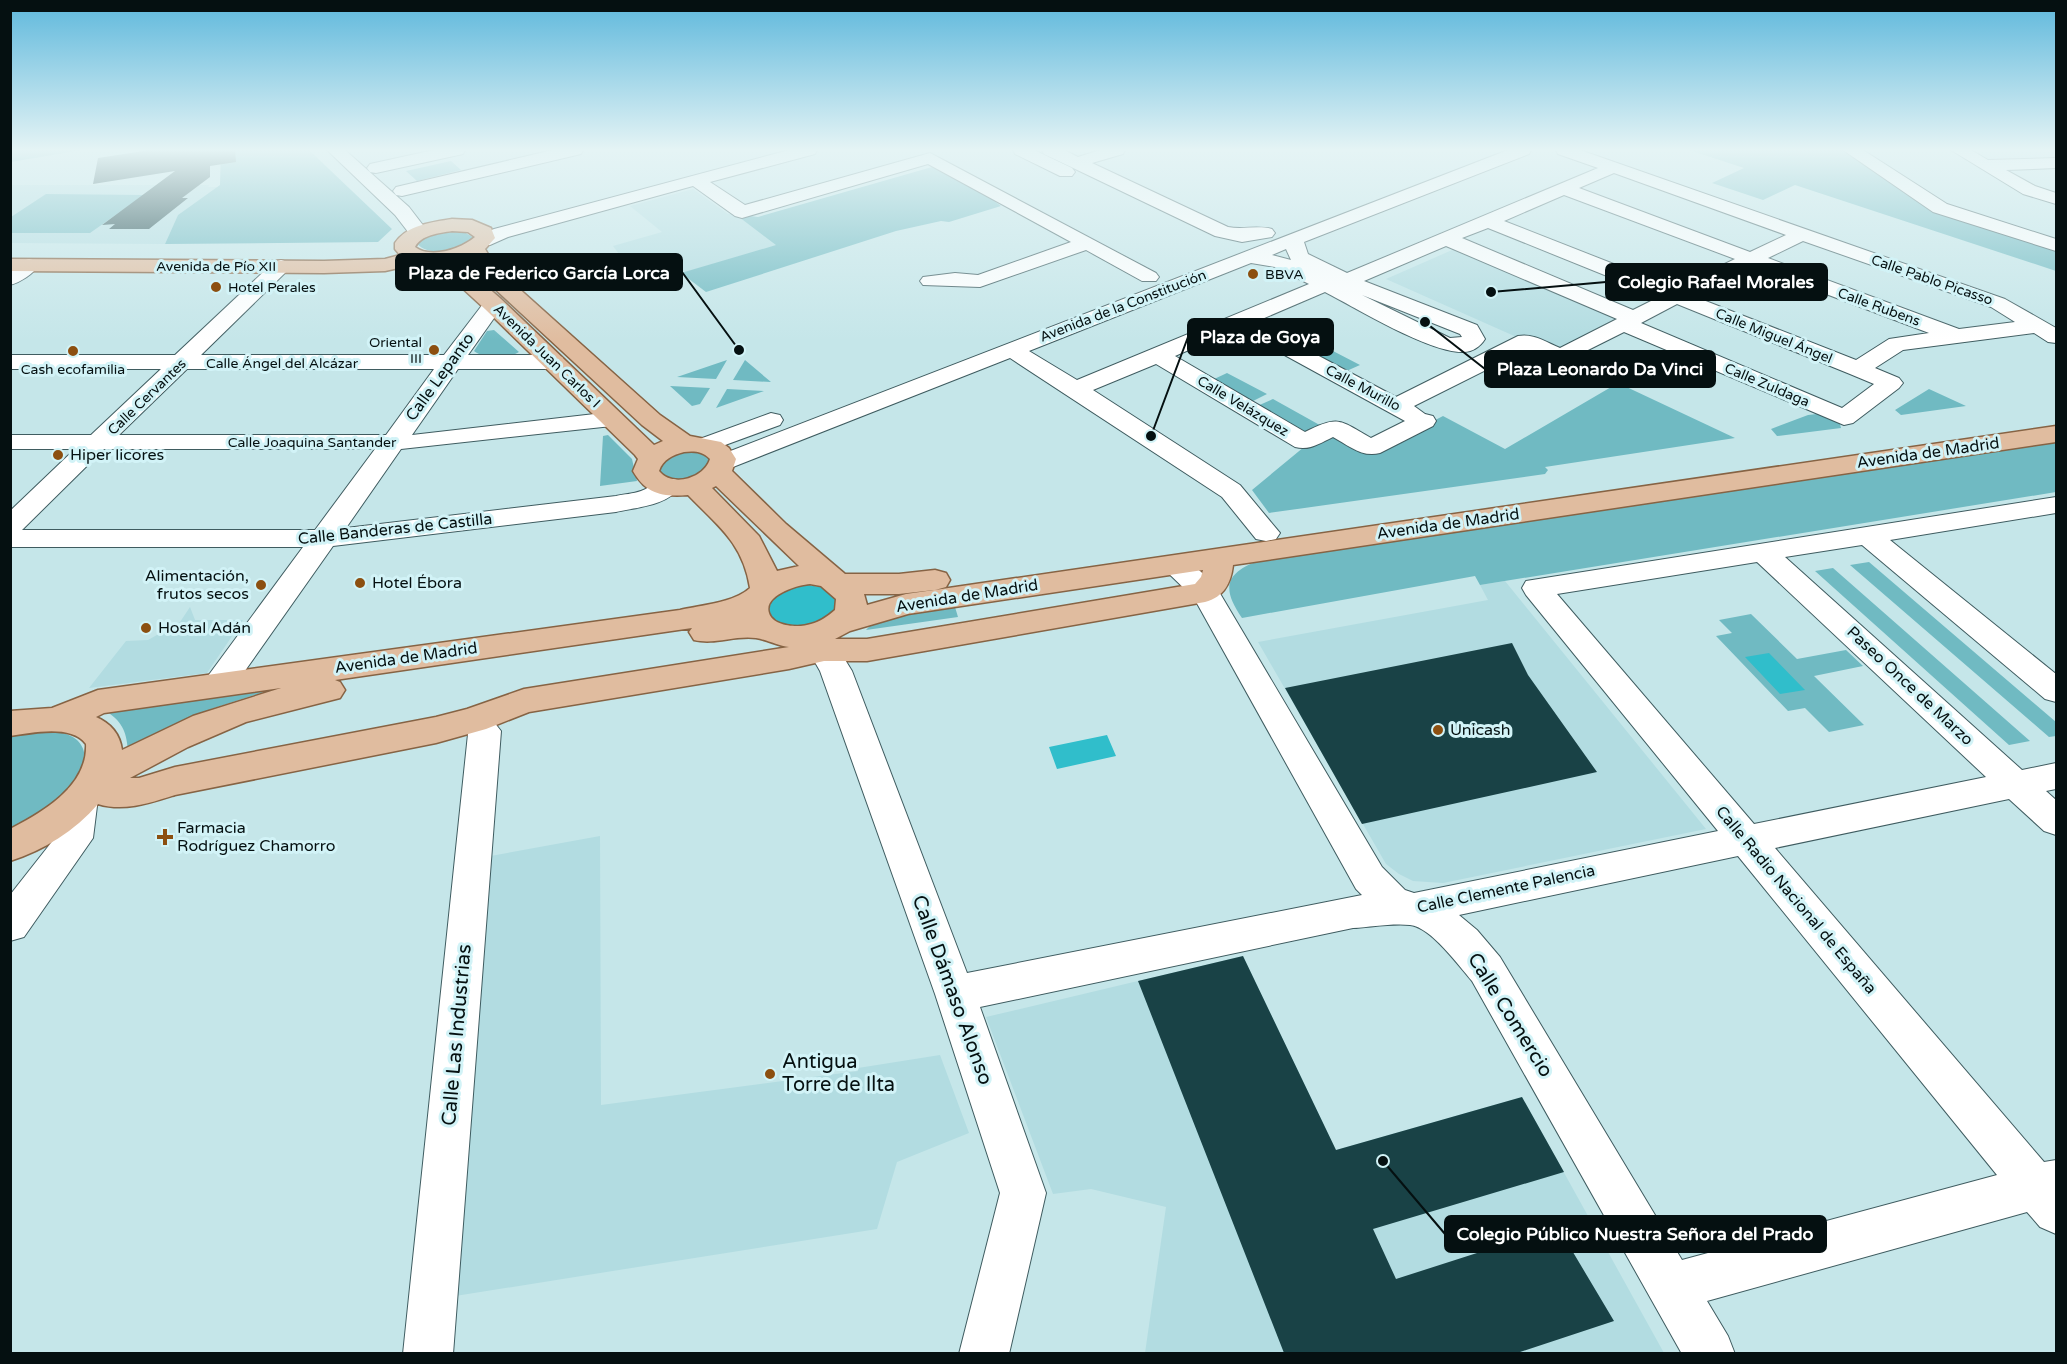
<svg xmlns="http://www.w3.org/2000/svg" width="2067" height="1364" font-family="'Varela Round',sans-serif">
	<rect width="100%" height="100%" fill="#c5e6e9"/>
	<path fill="#b2dce1" d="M11 185H209L208 187H218L178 215 165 244 11 243Z
		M693 189 728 214H735L777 245 642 285 613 246 662 232 630 206Z
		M1459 247 1625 318 1566 350 1546 341 1521 339 1386 279Z
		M1505 581 1706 829 1443 883 1413 881 1399 874 1386 864 1258 642 1488 600 1480 585Z
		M190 607 195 620H243L207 673 89 688 126 641 148 640 180 622Z
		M600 836 601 1105 858 1071V1068L940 1055 969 1133 897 1162 877 1229 449 1297 485 857Z
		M1243 956 1336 1150 1522 1097 1664 1353H1145L1166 1207 1091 1189 1053 1194 986 1017Z"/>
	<path fill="#70bac2" d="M11 150H82L11 162Z
		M221 150H309L392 229 378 242 165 244 178 215 220 185Z
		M1689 150H1843L1972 221 2056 249V271L1795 185 1763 200 1712 183 1744 168Z
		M451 161 461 170 417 181 406 171Z
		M932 167 986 195 1001 206 949 222 941 221 896 231 706 292 681 273 776 245 735 214 758 217Z
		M46 194 144 195 90 233H11V217Z
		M444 232H464L476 239C460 248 433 259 417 244L423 236Z
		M494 330 519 352C508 359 484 359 474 351L487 331Z
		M1306 337 1360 365 1342 373 1289 345Z
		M727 360 716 379 677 377Z
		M745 360 771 382 733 380Z
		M1227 373 1267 394 1249 403 1210 381Z
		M1618 383 1735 438 1545 467 1548 470 1545 474 1269 513 1252 490 1304 447 1333 433 1370 454 1443 416 1505 449Z
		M670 386 710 388 700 404 692 406Z
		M727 389 764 391 716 408Z
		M1929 389 1966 406 1901 415 1895 410Z
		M1273 399 1325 428 1306 437 1255 407Z
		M1826 413 1840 424 1841 428 1777 436 1771 429 1808 415Z
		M608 435 632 459 637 481 600 486 603 436Z
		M2056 442V492L1480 585 1475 576 1242 618C1223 590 1223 574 1258 561Z
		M692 450 705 453 711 460 704 473C687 479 674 484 659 472V463L676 453Z
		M1869 562 2056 722V736L2049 737 1850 565Z
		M1833 568 2030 741 2009 745 1815 571Z
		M955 607 958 617 866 630C880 613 933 609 955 607Z
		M1751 614 1797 659 1846 650 1863 666 1814 676 1864 725 1829 732 1805 708 1788 711 1716 636 1732 633 1719 620Z
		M286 685 211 709 128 750C126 730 122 721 104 710Z
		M37 730C49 731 67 731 77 740 99 761 68 797 50 809 38 818 24 825 10 833V734Z"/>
	<path fill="#30becb" d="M802 584 826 588 835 597C844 628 775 641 769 609 773 592 788 590 802 584Z
		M1769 653 1805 690 1780 694 1745 657Z
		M1107 735 1116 756 1057 769 1049 747Z"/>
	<path fill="#194246" d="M150 150H235L236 162 210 166V177L182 198H188L149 229H109L115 224 102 225 175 171 93 184 98 158Z
		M1512 643 1528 675 1597 772 1362 824 1285 688Z
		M1243 956 1336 1150 1522 1097 1564 1172 1373 1229 1396 1279 1558 1227 1614 1321 1517 1353H1284L1138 981Z"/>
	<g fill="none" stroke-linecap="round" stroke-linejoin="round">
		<defs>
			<path id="minor" d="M327 150H345L409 207 429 233 426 237H412L395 215Z
				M434 150H465L463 154 376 173 370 172 367 168 370 164Z
				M553 150H583L581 154 402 196 396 195 393 191 396 187Z
				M789 150H817L815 154 710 182 745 205 930 153 1156 273 1159 277 1156 281H1142L1086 250 980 287 923 285 920 281 923 277 955 273 978 275 1071 242 928 164 742 218 735 216 693 186 508 237 490 245H476L473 241 476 237 494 229Z
				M1013 150H1034L1072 168 1075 172 1072 176H1060L1015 154Z
				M1042 150H1064L1078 157 1100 150H1125L1123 154 1092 163 1228 227C1243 230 1257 225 1272 229L1275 233 1272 237 1242 242 1215 236 1044 154Z
				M1508 150H1531L1529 154 1304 242 1308 254 1347 273 1598 168 1558 154 1556 150H1580L2005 299 2056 328V343L2048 342 2034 333 1903 350 1875 368 1899 378 1903 383 1899 388 1853 423 1844 425 1624 332 1560 364 1526 350 1414 406 1425 414 1433 416 1436 421 1433 426 1380 453C1362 458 1348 445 1333 437 1320 443 1310 451 1295 447L1156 364 1093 390 1240 485 1280 533 1276 539 1266 541 1256 539 1222 497 1010 358 733 467 724 470 715 467 711 462 715 457ZM1614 173 1786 235 1750 252 1579 188ZM1564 195 1735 259 1675 288 1504 221ZM1488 228 1659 297 1633 310 1462 238ZM1803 241 1991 307 2015 322 1959 329 1768 258ZM1446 246 1617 319 1560 348C1546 342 1533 333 1518 336L1396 397 1255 322 1325 292C1358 309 1428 352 1462 352 1471 353 1480 347 1485 339L1477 325 1364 281ZM1286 249 1291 260 1272 255ZM1251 263 1275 267 1309 284 1077 380 1029 351ZM1752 266 1929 333 1889 339 1856 360 1693 296ZM1362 295 1460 334 1462 337 1450 338ZM1677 304 1850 374 1874 384 1842 408 1641 323ZM1237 329 1405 421 1371 438C1339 420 1339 415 1305 432L1175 356Z
				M1843 150H1863L1947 204 2056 239V251L1933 212Z
				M1951 150H1971L1988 160 2056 158V168L2006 170 2035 186 2056 193V204L2023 194Z
				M29 259 36 261 39 265C33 274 21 282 10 285V269L22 261Z
				M281 260 288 262 291 266 288 270 201 355H444L486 300 493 298 500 300 504 304 468 355H554L562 357 565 362 562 367 554 369H458L412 435 612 412 621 414 624 419 621 424 612 426 401 449 346 528 616 496C624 494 633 494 641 491 655 486 661 476 677 480L681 486C667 506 638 507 616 512L333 546 230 692 219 695 208 692 203 684 208 676 303 547H10V511L75 449H10V435H91L161 369H10V355H175L274 262ZM187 369H434L386 435H119ZM104 449H375L315 530H22Z
				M771 413 780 415 783 420 780 425 706 452 697 450 694 445 697 440Z
				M2056 497V513L1890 540 2056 674V702L2045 699 1862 545 1785 557 2022 770 2056 763V789L2046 791 2056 800V835L2044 831 2009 799 1775 848 2044 1162 2056 1160V1234L2040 1227 2027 1212 1707 1301 1728 1336 1735 1354H1682L1472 981C1459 966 1431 927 1410 925 1392 923 1371 927 1353 928L980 1007 1046 1193 1009 1354H959L1000 1193 935 994 820 671 800 636 804 629 815 626 826 629 852 671 967 973 1362 895 1356 889 1194 598 1160 565 1164 559C1186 553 1200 572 1215 585L1382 867 1405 890 1414 893 1718 831 1526 595 1522 588 1526 581ZM1757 562 1986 777 1754 824 1557 594ZM1738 856 1997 1175 1682 1260 1500 957 1477 930 1459 915Z
				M474 708 486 712 501 731 453 1354H403L468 734 458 720 462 712Z
				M81 784 93 788 98 798 93 838 24 937 10 941V895L58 834 64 798 69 788Z"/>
			<path id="major" d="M452 219 472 220 491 228 495 238 485 249 496 268 660 415 690 436 721 442 729 448 736 459 732 471 786 524 845 574H899L935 570 946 573 950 580 946 587 935 590 2056 426V442L1233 565C1231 583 1224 597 1205 602L867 661H824L789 669 529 712 486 729 436 743 175 795C150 803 124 812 98 804 75 831 44 850 10 861V829C43 812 88 786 86 744 71 724 32 733 10 736V711L52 708 98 690 680 610C702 605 733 603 750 588 743 543 718 526 688 495 662 497 646 494 633 471L638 459 635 455 485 309 436 264 421 263 385 271 324 273 10 271V259L324 261 385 259 400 255 395 249V243C407 225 432 222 452 219ZM452 231 468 232 475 237C461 249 431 259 415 247 421 235 439 233 452 231ZM469 257 481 276 642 425 663 441 654 445 501 299 457 261ZM684 452C694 451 702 451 710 459 704 478 673 488 659 471 663 459 673 455 684 452ZM716 486 799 566 777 571 759 536 712 488ZM1203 570 1201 577 1195 584 867 639H835L850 631 908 614ZM810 584 821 586 836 599 835 610C828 616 820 622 811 624 800 628 773 627 769 613 763 595 798 585 810 584ZM934 590 906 594 867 605 864 594H899ZM692 628 689 632 694 640C715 645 735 635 756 638 768 640 778 646 789 647L524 689 467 709 436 717 175 767 139 778H130L188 747 246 722 340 698 345 690 340 682 335 680ZM281 688 193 716 122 750C120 734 110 723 96 717L104 713Z"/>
		</defs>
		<use href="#minor" stroke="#3f5c60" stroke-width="2"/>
		<use href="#major" stroke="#866344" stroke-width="3"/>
		<use href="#minor" fill="#fff" fill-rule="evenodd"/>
		<use href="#major" fill="#e0bc9f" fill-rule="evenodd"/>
	</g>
	<linearGradient id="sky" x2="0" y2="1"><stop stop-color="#5eb8dc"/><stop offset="0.44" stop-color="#e5f4f5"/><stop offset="1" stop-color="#e5f4f5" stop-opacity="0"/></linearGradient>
	<rect width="2067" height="341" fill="url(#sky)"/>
	<g fill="#8c4f10" stroke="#d2f3f7" stroke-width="2">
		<circle cx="1253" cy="274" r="6"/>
		<circle cx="216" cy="287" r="6"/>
		<circle cx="434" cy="350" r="6"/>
		<circle cx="73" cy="351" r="6"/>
		<circle cx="58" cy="455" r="6"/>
		<circle cx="360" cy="583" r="6"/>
		<circle cx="261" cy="585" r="6"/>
		<circle cx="146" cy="628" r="6"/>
		<circle cx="1438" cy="730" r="6"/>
		<path d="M162 828h6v6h6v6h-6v6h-6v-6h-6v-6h6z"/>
		<circle cx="770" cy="1074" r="6"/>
	</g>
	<g text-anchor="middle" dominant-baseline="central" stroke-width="6" stroke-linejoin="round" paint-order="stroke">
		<g font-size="14" fill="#051011" stroke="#d2f3f7">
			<text x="216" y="266">Avenida de Pío XII</text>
			<text transform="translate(1932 280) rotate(19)">Calle Pablo Picasso</text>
			<text transform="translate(1123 306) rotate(-21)">Avenida de la Constitución</text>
			<text transform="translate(1879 307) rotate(20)">Calle Rubens</text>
			<text transform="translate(1774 336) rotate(22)">Calle Miguel Ángel</text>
			<text transform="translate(547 356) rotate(44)">Avenida Juan Carlos I</text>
			<text x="282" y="363">Calle Ángel del Alcázar</text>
			<text transform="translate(1767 385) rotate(23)">Calle Zuldaga</text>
			<text transform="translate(1363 388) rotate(28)">Calle Murillo</text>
			<text transform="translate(147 397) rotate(-44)">Calle Cervantes</text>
			<text transform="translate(1243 406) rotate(31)">Calle Velázquez</text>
			<text x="312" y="442">Calle Joaquina Santander</text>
		</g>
		<g font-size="14" fill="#051011" stroke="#d2f3f7" text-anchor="start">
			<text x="1265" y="274">BBVA</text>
			<text x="228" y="287">Hotel Perales</text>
			<text x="422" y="342" text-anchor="end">Oriental<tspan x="422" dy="16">III</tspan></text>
			<text x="73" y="369" text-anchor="middle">Cash ecofamilia</text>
		</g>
		<g font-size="16" fill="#051011" stroke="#d2f3f7">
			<text transform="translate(440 377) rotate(-54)">Calle Lepanto</text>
			<text transform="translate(1928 453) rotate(-8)">Avenida de Madrid</text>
			<text transform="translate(1448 524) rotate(-8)">Avenida de Madrid</text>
			<text transform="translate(395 529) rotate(-6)">Calle Banderas de Castilla</text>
			<text transform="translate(967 596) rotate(-9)">Avenida de Madrid</text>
			<text transform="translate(406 658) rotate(-8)">Avenida de Madrid</text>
			<text transform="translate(1910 686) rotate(43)">Paseo Once de Marzo</text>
			<text transform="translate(1506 889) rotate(-12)">Calle Clemente Palencia</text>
			<text transform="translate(1796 900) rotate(50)">Calle Radio Nacional de España</text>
		</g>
		<g font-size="16" fill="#051011" stroke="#d2f3f7" text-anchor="start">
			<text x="70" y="455">Hiper licores</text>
			<text x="249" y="576" text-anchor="end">Alimentación,<tspan x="249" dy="18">frutos secos</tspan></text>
			<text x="372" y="583">Hotel Ébora</text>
			<text x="158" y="628">Hostal Adán</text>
			<text x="1450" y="730">Unicash</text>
			<text x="177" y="828">Farmacia<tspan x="177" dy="18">Rodríguez Chamorro</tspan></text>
		</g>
		<g font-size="20" fill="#051011" stroke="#d2f3f7">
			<text transform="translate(952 990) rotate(70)">Calle Dámaso Alonso</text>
			<text transform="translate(1510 1015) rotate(58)">Calle Comercio</text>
			<text transform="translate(457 1035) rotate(-85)">Calle Las Industrias</text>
		</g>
		<g font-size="20" fill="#051011" stroke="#d2f3f7" text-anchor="start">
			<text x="782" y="1062">Antigua<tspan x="782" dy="23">Torre de Ilta</tspan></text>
		</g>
	</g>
	<path fill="none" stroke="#051011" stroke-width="2" d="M739 350L682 272M1491 292L1606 282M1151 436L1188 337M1425 322L1485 369M1383 1161L1445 1234"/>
	<g fill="#051011" stroke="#d2f3f7" stroke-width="2">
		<circle cx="739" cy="350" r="6"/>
		<circle cx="1491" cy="292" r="6"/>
		<circle cx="1151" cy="436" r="6"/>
		<circle cx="1425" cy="322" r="6"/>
		<circle cx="1383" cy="1161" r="6"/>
	</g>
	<g fill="#051011" stroke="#051011" stroke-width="2">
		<rect x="396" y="254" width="286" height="36" rx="6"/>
		<rect x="1606" y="264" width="221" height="36" rx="6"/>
		<rect x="1188" y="319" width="145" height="36" rx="6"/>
		<rect x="1485" y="351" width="230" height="36" rx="6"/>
		<rect x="1445" y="1216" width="381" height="36" rx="6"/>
	</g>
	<g font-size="18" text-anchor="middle" font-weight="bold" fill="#fff">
		<text x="539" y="279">Plaza de Federico García Lorca</text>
		<text x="1716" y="288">Colegio Rafael Morales</text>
		<text x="1260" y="343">Plaza de Goya</text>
		<text x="1600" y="375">Plaza Leonardo Da Vinci</text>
		<text x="1635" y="1240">Colegio Público Nuestra Señora del Prado</text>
	</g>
	<rect width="2067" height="1364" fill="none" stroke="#051011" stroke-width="24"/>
</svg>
